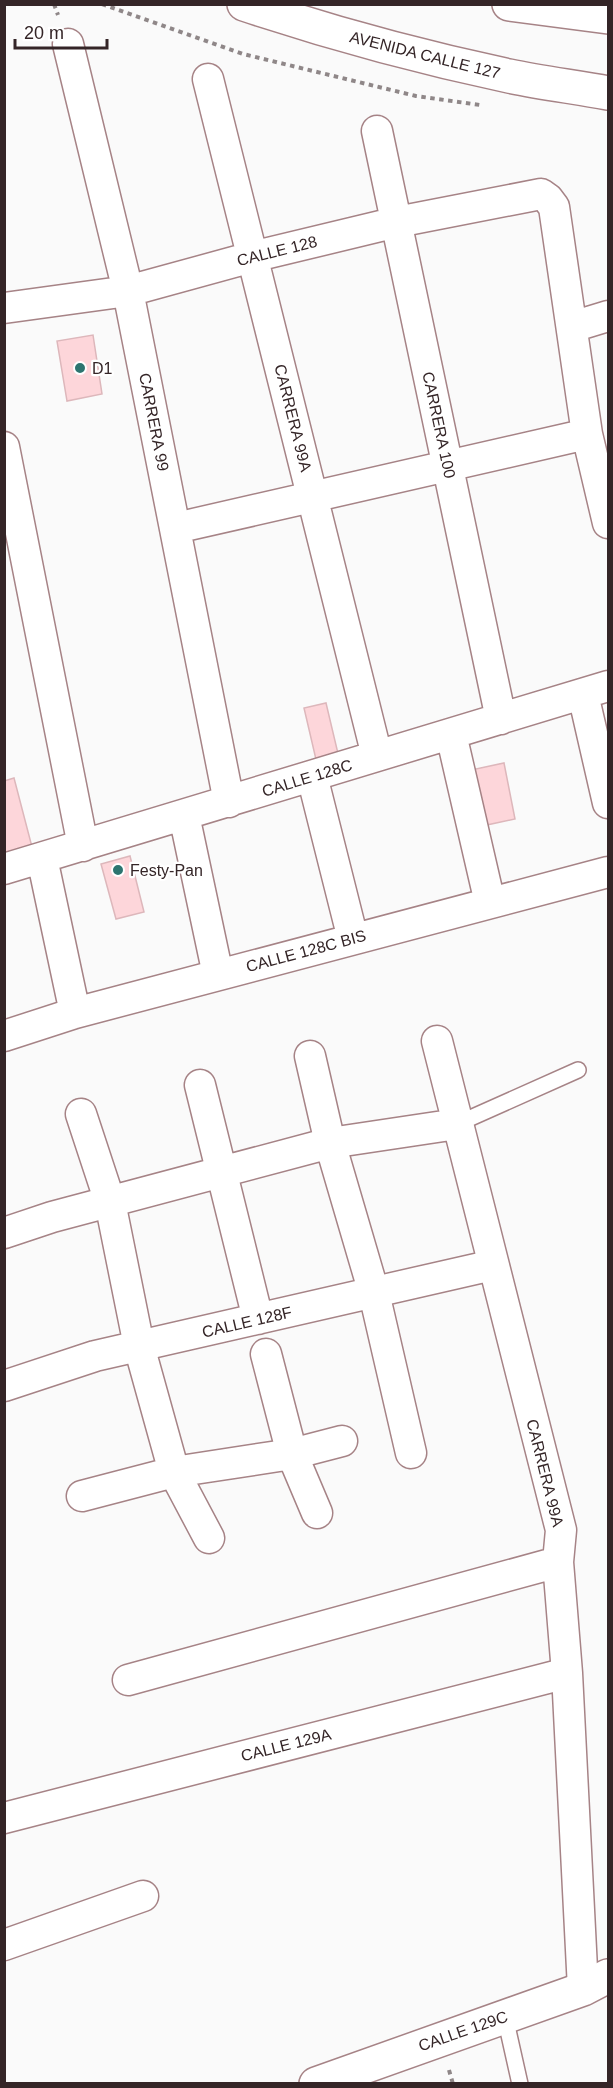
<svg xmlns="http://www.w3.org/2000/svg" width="613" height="2088" font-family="Arial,sans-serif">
	<rect width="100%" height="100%" fill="#fafafa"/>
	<path fill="#fdd6da" stroke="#ddb7bb" stroke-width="1.5" d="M93 335 102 394 67 401 57 341Z
		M326 703 340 762 318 768 304 708Z
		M504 763 515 819 482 826 471 770Z
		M14 778 32 847 4 855V781Z
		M130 856 144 912 116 919 101 864Z"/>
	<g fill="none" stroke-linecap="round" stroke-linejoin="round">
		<defs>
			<path id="lane" d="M457 1124 578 1070
				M505 2017 520 2084"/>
			<path id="street" d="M68 44 128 291 229 802
				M208 79 377 756
				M377 131 501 719
				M4 308 128 291 252 257 397 222 541 194 548 199 554 207 587 434 608 523
				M572 327 608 316
				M4 447 83 846
				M176 528 587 434
				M583 694 608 803
				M451 734 490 903
				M312 776 353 939
				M184 815 218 975
				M42 858 75 1013
				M4 869 608 686
				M4 1036 75 1013 608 872
				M437 1041 561 1530 558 1562 567 1673 583 1989
				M310 1056 330 1143 374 1293 411 1453
				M200 1085 258 1319
				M81 1114 110 1202 139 1346 174 1472 209 1538
				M4 1233 52 1217 330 1143 457 1124
				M266 1354 292 1454 317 1513
				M4 1386 95 1356 493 1265
				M82 1496 174 1472 292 1454 342 1441
				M128 1680 558 1562
				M4 1818 567 1673
				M4 1945 143 1896"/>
			<path id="secondary" d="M316 2084 583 1989 608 1976"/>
			<path id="primary" d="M244 4C331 33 420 57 509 76 542 83 576 87 608 93
				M509 4 608 17"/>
		</defs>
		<use href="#lane" stroke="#a68386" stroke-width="18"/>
		<use href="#street" stroke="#a68386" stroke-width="33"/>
		<use href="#secondary" stroke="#a68386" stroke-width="36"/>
		<use href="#primary" stroke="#a68386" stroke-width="36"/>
		<path stroke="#8f8788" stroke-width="4" stroke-dasharray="4.5 4.5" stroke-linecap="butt" d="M54 4 58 15
			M102 4 243 54 416 96 480 105
			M449 2070 453 2084"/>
		<use href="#lane" stroke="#fff" stroke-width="15"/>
		<use href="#street" stroke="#fff" stroke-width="30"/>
		<use href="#secondary" stroke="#fff" stroke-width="33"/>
		<use href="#primary" stroke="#fff" stroke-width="33"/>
	</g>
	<g fill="#2d7570" stroke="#fff" stroke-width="2">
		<circle cx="80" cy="368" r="6"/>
		<circle cx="118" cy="870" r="6"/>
	</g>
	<g text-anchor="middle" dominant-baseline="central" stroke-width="4.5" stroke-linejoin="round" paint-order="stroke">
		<g font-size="16" fill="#342527" stroke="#fff">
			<text transform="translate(425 55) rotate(14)">AVENIDA CALLE 127</text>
			<text transform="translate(277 251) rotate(-14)">CALLE 128</text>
			<text transform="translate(293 418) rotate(76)">CARRERA 99A</text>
			<text transform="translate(154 422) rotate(79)">CARRERA 99</text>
			<text transform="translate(439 425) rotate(78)">CARRERA 100</text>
			<text transform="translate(307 778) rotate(-17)">CALLE 128C</text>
			<text transform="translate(306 951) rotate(-15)">CALLE 128C BIS</text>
			<text transform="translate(247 1322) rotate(-13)">CALLE 128F</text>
			<text transform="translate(545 1473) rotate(76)">CARRERA 99A</text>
			<text transform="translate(286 1745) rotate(-14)">CALLE 129A</text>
			<text transform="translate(463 2031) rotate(-19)">CALLE 129C</text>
		</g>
		<g font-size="16" fill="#342527" stroke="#fff" text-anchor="start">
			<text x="92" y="368">D1</text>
			<text x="130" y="870">Festy-Pan</text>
		</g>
	</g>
	<rect width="613" height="2088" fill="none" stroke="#342527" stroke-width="12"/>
	<path d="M15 39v9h92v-9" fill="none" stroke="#342527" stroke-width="3"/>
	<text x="24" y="39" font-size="18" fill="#342527" stroke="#ffffff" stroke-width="4.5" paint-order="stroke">20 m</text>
</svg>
